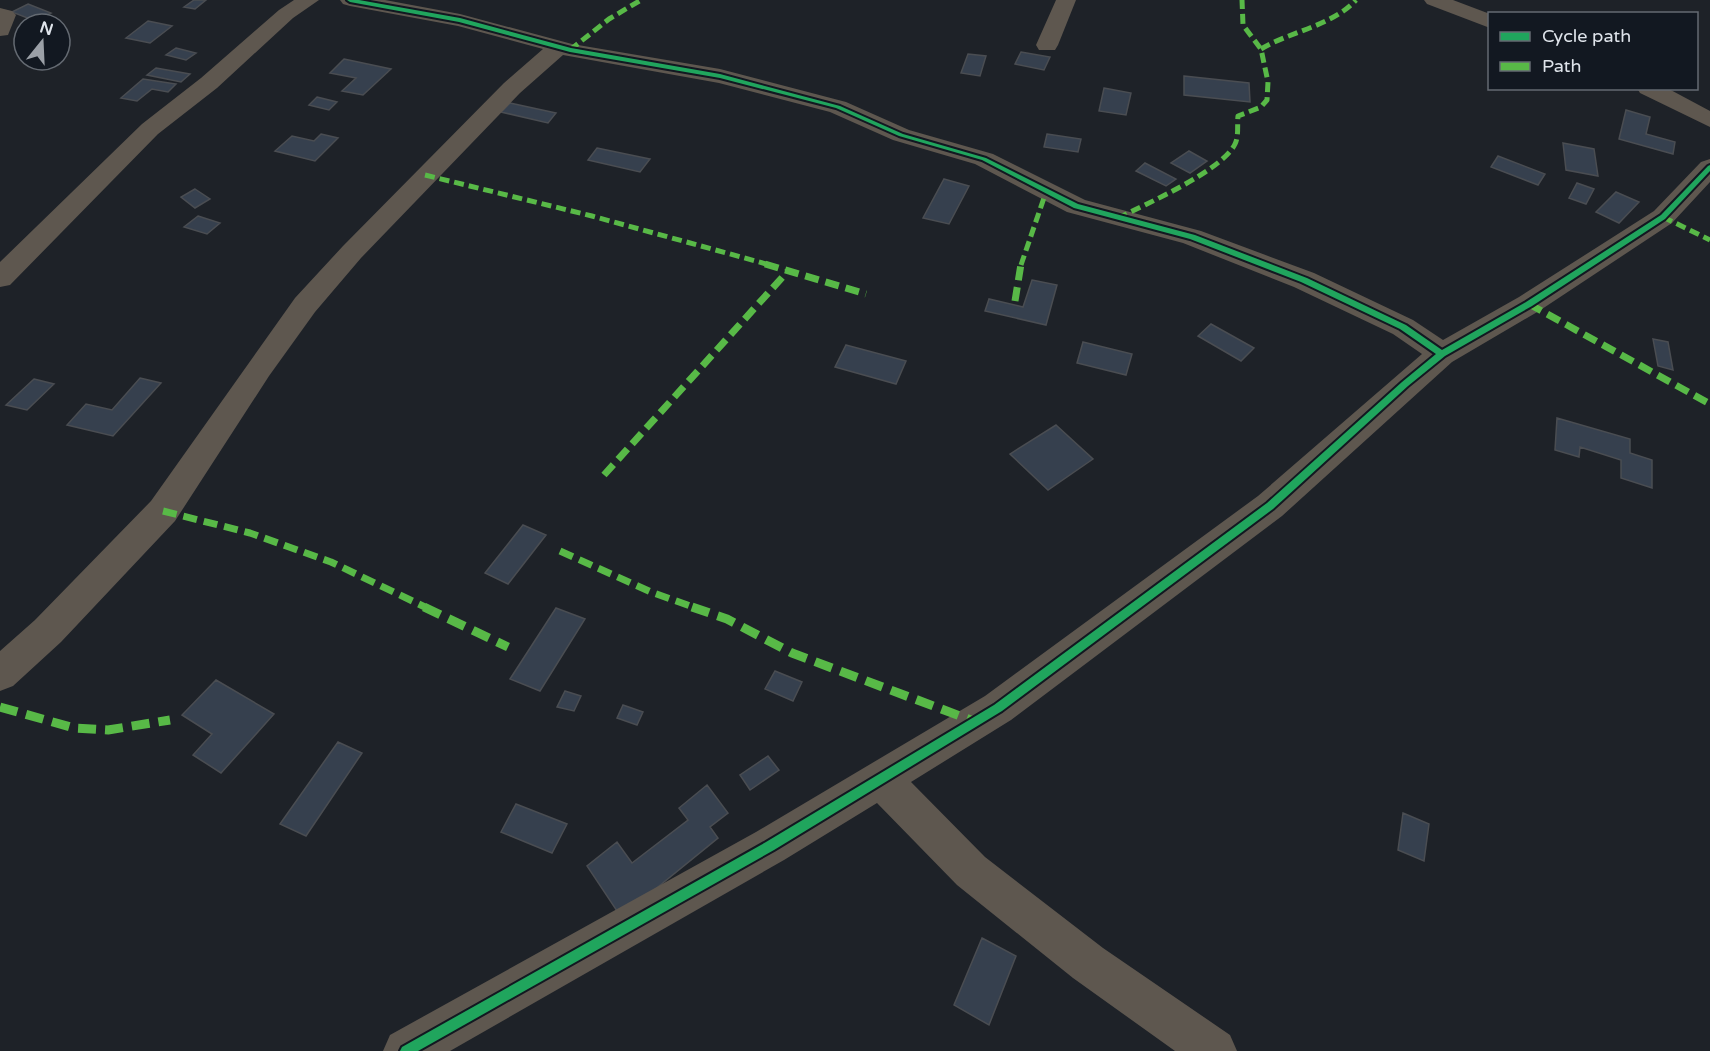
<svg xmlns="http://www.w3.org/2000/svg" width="1710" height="1051" font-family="'Varela Round',sans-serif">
	<rect width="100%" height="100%" fill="#1e2228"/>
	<path fill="#36404e" stroke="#4a4d52" stroke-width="1.5" d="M194 0H206L195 9 184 7Z
		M28 4 51 13 35 21 12 12Z
		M148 21 172 26 150 43 126 38Z
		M176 48 196 53 186 60 166 55Z
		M1021 52 1050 57 1044 70 1015 64Z
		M968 54 986 56 980 76 961 73Z
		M344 59 391 69 363 95 342 91 356 78 330 73Z
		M156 68 190 74 181 82 147 75Z
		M1184 76 1249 83 1250 102 1184 95Z
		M143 79 176 84 168 92 152 89 137 101 121 98Z
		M1104 88 1131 93 1126 115 1099 111Z
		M317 97 337 102 329 110 309 105Z
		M510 103 556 113 548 123 501 112Z
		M1626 110 1650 117 1646 134 1675 142 1673 154 1619 139Z
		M321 134 338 138 315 161 275 151 292 136 314 141Z
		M1047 134 1081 139 1078 152 1044 147Z
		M1563 143 1594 149 1598 176 1566 170Z
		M597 148 650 159 640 172 588 160Z
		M1189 151 1207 161 1190 173 1171 163Z
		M1498 156 1545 174 1538 185 1491 167Z
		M1145 163 1176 179 1166 186 1136 171Z
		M944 179 969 186 949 224 923 218Z
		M1577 183 1594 189 1586 204 1569 198Z
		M195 189 210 199 195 208 181 197Z
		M1616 192 1639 202 1619 223 1596 212Z
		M198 216 220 223 207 234 184 227Z
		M1032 280 1057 285 1046 325 985 311 989 299 1023 307Z
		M1211 324 1254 348 1241 361 1198 336Z
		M1653 339 1668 342 1673 370 1658 366Z
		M1083 342 1132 354 1126 375 1077 363Z
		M846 345 906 361 896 384 835 367Z
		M140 378 161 383 113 436 67 425 86 404 112 410Z
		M34 379 54 384 27 410 6 405Z
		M1557 418 1630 439V453L1652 460V488L1621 478V460L1580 447 1579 457 1555 450Z
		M1056 425 1093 459 1048 490 1010 454Z
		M523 525 546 535 508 584 485 573Z
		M556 608 585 619 540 691 510 679Z
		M775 671 802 682 793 701 765 689Z
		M216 680 274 714 221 773 193 755 212 734 182 715Z
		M565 691 581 696 574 711 557 707Z
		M623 705 643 712 637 725 617 718Z
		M338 742 362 753 306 836 280 824Z
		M768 756 779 770 750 790 740 775Z
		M707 785 728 813 710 827 718 838 621 917 587 866 617 842 632 863 688 820 679 808Z
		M516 804 567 824 552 853 501 832Z
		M1403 813 1429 824 1424 861 1398 850Z
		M982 938 1016 956 989 1025 954 1005Z"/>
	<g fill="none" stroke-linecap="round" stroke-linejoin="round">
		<path fill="#5e574f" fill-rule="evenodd" d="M294 0H319L293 18 217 88 158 134 10 285 0 287V262L142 124 201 78 279 10Z
			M340 0H385L460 14 572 44 720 69 846 102 909 130 993 154 1085 200 1201 231 1314 273 1413 320 1443 340 1519 297 1654 211 1701 162 1710 159V182L1672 223 1539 311 1452 362 1282 516 1011 720 911 782 985 857 1103 948 1230 1035 1237 1051H1175L1073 978 957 885 877 803 784 860 450 1051H383L390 1035 756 832 985 696 1258 496 1422 354 1393 334 1294 287 1183 243 1067 212 975 164 893 140 830 112 719 83 563 55 520 93 361 258 315 312 269 376 175 521 61 642 13 686 0 691V651L35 620 151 501 295 298 343 246 504 83 543 49 458 26 350 6 343 4Z
			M1056 0H1076L1058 45 1055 50H1039L1036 45Z
			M1424 0H1453L1490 14V28L1427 4Z
			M0 8 12 11 16 15 8 35 0 36Z
			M1637 88H1667L1710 111V127L1640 93Z"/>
		<path stroke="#58b947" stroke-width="5" stroke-dasharray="10 5" stroke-linecap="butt" d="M1261 49C1291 31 1332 26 1356 0
			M570 50 609 19 641 0
			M425 175 592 216 770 265
			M1663 217 1710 240
			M1118 218C1146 204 1222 171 1235 144 1239 136 1237 125 1238 116L1261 107 1267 100 1268 82 1261 49 1243 25 1242 0
			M1021 265 1046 192"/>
		<path stroke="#58b947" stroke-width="7" stroke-dasharray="14 7" stroke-linecap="butt" d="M765 264 866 294
			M1015 301 1021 264
			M1529 304 1710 404
			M604 475 788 271
			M163 511 250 533 331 562 427 608
			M560 551 651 592 696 608"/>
		<path stroke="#58b947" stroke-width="9" stroke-dasharray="18 9" stroke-linecap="butt" d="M424 607 508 647
			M692 607 727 619 792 653 976 722
			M0 707 74 728 108 730 170 720"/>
		<defs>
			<path id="cycleway" d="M347 0H359L460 18 571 48 720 74 840 106 903 134 986 158 1078 204 1195 235 1307 278 1406 325 1442 350 1526 302 1661 215 1708 166 1710 165V171L1665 219 1532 306 1445 356 1408 386 1273 509 1002 711 774 850 418 1051H400L402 1047 766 842 994 705 1267 503 1402 382 1436 354 1400 329 1301 282 1190 239 1074 208 982 160 899 136 836 108 720 78 570 52 459 22 350 2Z"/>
		</defs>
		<use href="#cycleway" stroke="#121821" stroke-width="4"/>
		<use href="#cycleway" fill="#20a55d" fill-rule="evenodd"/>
	</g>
	<rect x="1488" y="12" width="210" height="78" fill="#121821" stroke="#646a72" stroke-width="1.5"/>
	<rect x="1500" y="32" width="30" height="9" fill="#20a55d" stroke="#646a72" stroke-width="1.5"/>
	<text x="1542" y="42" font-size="18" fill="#dfe4eb">Cycle path</text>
	<rect x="1500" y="62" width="30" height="9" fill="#58b947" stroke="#646a72" stroke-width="1.5"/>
	<text x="1542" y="72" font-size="18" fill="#dfe4eb">Path</text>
	<g transform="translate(42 42) rotate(18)"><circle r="28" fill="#121821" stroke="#646a72" stroke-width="1.5"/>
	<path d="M0-4.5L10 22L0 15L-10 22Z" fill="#9ba0a7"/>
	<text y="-9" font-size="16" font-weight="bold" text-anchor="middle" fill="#dfe4eb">N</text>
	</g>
</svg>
